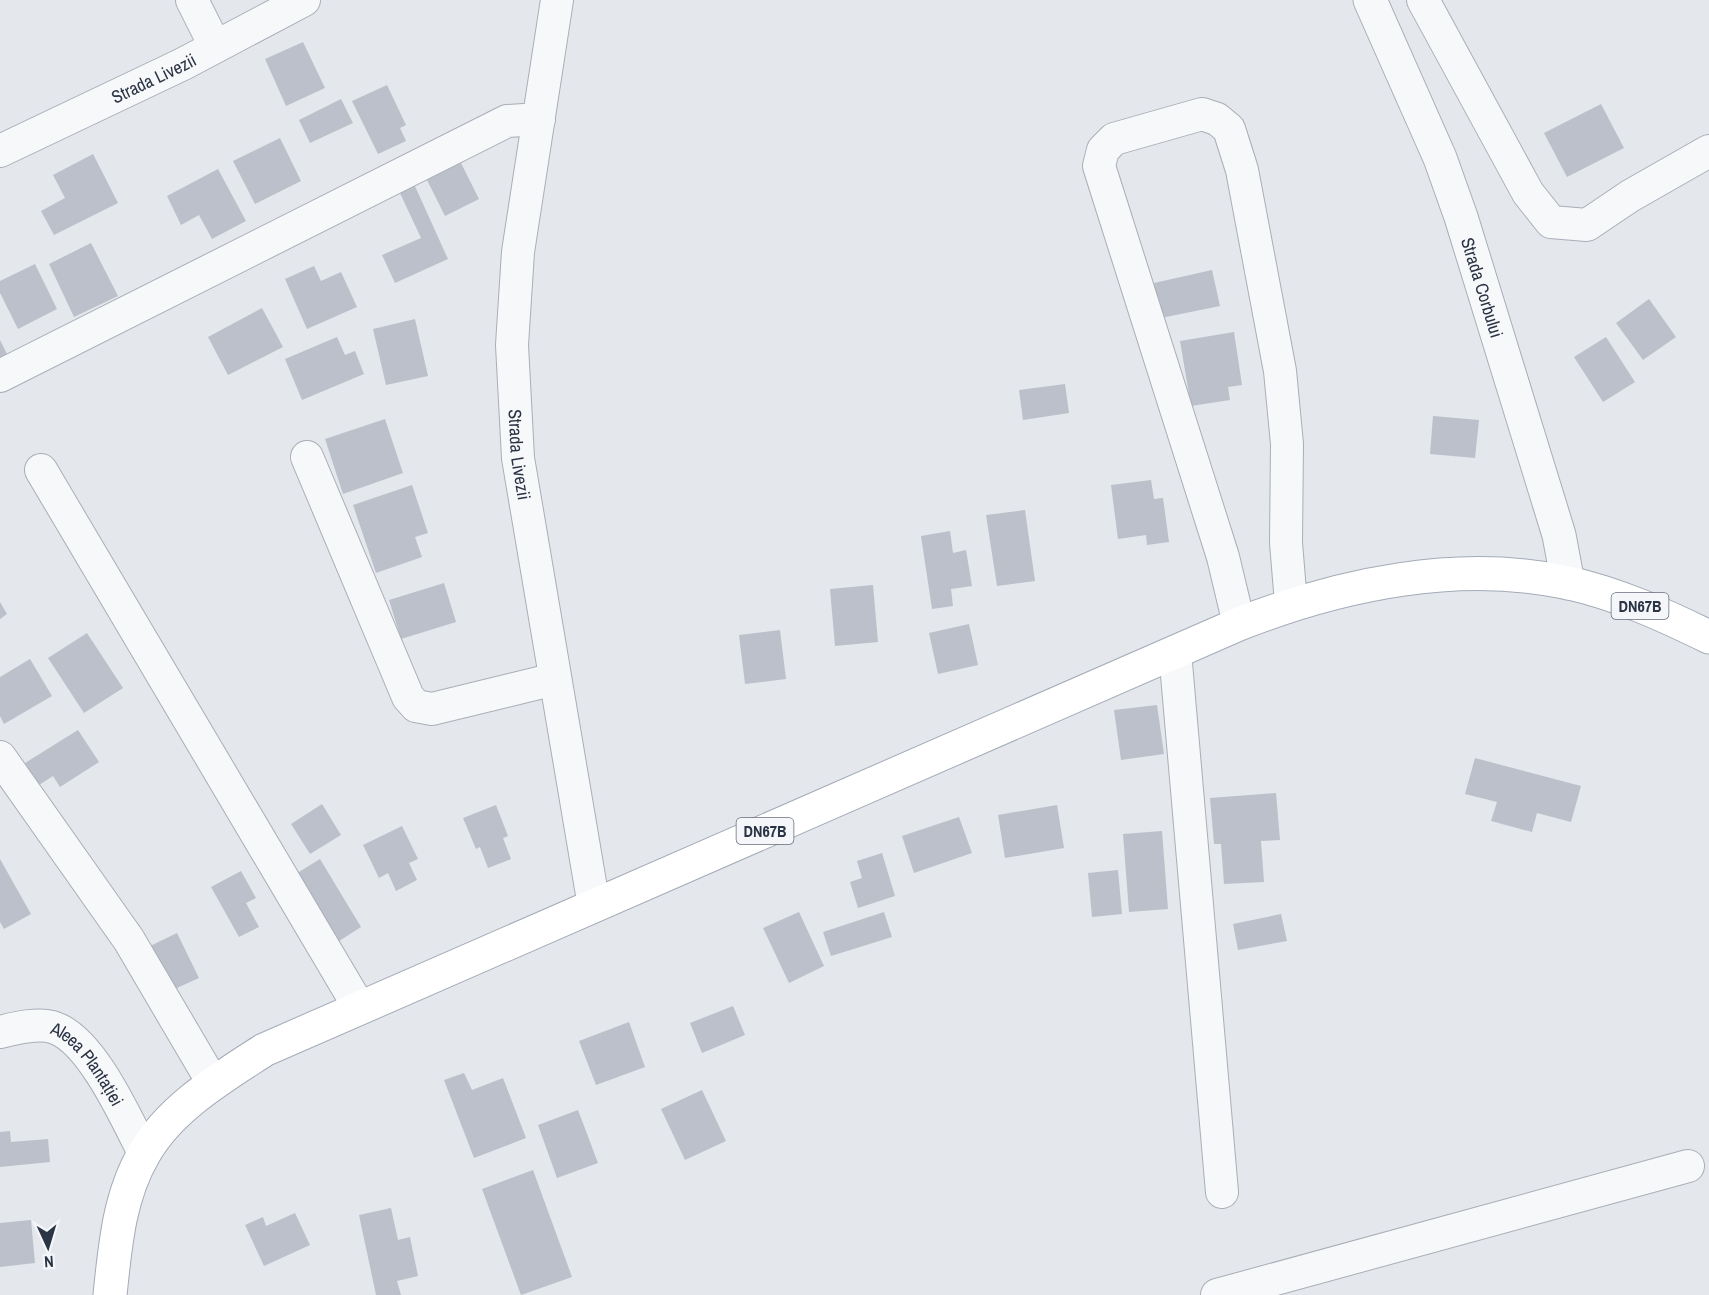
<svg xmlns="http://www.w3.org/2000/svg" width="1709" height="1295" font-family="'Archivo Narrow',sans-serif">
	<rect width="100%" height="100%" fill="#e4e7ec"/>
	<path fill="#bbc0ca" d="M303 42 325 88 286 106 265 59Z
		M387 85 406 125 400 128 406 141 378 154 352 101Z
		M341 99 353 123 310 143 299 120Z
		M1601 104 1624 148 1567 177 1544 133Z
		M280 138 301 181 255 204 233 161Z
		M93 154 118 203 54 235 41 211 65 198 53 175Z
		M459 159 479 199 445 216 425 176Z
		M218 169 246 221 212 239 199 215 181 225 167 196Z
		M414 184 448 259 395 283 382 255 421 238 399 191Z
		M91 243 118 296 74 317 49 264Z
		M35 264 57 309 18 329 0 293V281Z
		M314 266 321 281 341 272 357 307 307 329 285 279Z
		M1212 270 1220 306 1161 318 1154 283Z
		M1649 299 1676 337 1643 360 1616 323Z
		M262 308 283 347 228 375 208 337Z
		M415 319 428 376 386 385 373 329Z
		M1234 332 1242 385 1228 387 1230 400 1191 406 1180 341Z
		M337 337 345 355 355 351 364 374 302 400 285 359Z
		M1606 337 1635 382 1603 402 1574 357Z
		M0 340 7 354 0 358Z
		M1065 384 1069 413 1023 420 1019 390Z
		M1433 416 1479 420 1475 458 1430 454Z
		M385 419 403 473 343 494 325 439Z
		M1151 480 1154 499 1163 498 1169 542 1147 545 1146 535 1118 539 1111 485Z
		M412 485 428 533 415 537 422 557 376 573 353 505Z
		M1025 510 1035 581 997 586 986 515Z
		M950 531 953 553 966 550 972 586 951 589 953 606 932 609 921 536Z
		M444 583 456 622 401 639 389 600Z
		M873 585 878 642 835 646 830 589Z
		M0 602 7 614 0 619Z
		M969 624 978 665 938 674 929 633Z
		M780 630 786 679 745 684 739 635Z
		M87 633 123 688 84 713 48 658Z
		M30 659 52 696 4 724 0 716V677Z
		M1157 705 1164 754 1121 760 1114 710Z
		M78 730 99 762 60 787 53 776 39 785 25 763Z
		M1475 758 1581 786 1571 822 1537 813 1532 832 1491 821 1497 802 1465 794Z
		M1276 793 1280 840 1261 841 1264 882 1224 884 1221 844H1214L1210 798Z
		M322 804 341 835 310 854 291 824Z
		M496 805 508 836 503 838 511 859 488 868 480 847 476 849 463 818Z
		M1057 805 1064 848 1005 858 998 815Z
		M959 817 972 853 914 873 902 836Z
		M402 826 418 859 409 863 417 880 396 891 388 873 379 878 363 845Z
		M1162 831 1168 909 1129 912 1123 834Z
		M882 853 895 896 858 908 850 882 862 878 857 861Z
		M0 859 31 914 4 929 0 922Z
		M320 859 361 927 336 943 294 875Z
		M1118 870 1122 914 1092 917 1088 873Z
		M241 871 256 898 246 903 259 927 239 937 211 887Z
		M799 912 824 966 789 983 763 928Z
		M884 912 892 937 831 956 823 932Z
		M1281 914 1287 941 1238 950 1233 924Z
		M177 933 199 978 168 992 146 948Z
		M733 1006 745 1035 702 1053 690 1023Z
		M629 1022 645 1067 596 1085 579 1041Z
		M464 1073 472 1090 503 1078 526 1138 474 1158 444 1080Z
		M702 1090 726 1141 685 1160 661 1109Z
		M578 1110 598 1163 557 1178 538 1125Z
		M10 1131 11 1142 48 1139 50 1162 0 1167V1132Z
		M533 1170 572 1277 521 1295 482 1189Z
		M391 1208 398 1240 410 1237 418 1276 397 1281 401 1295H376L359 1215Z
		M295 1213 310 1245 264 1266 245 1225 263 1217 266 1226Z
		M31 1220 35 1263 0 1267V1223Z"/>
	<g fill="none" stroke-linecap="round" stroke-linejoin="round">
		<defs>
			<g id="minor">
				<path d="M192 0 215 46"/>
				<path id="s1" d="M557 0 518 252 512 345 518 458 594 906"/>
				<path d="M1423 0 1528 193 1551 222 1587 225 1630 196 1709 151"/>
				<path id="s2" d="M0 151 183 64 304 0"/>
				<path d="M0 376 507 121 539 119"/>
				<path d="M307 457 408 697 416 706 432 709 555 679"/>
				<path d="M41 470 359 1007"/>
				<path d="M1239 624 1223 557 1099 166 1103 150 1114 139 1202 114 1217 119 1229 129 1242 170 1280 371 1287 444 1286 543 1291 603"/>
				<path d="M1175 652 1222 1192"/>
				<path d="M0 757 129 940 213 1083"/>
				<path id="s3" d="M0 1032C15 1028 40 1022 55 1028 92 1041 126 1118 144 1153"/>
				<path d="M1217 1295 1688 1166"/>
			</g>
			<g id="tertiary">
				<path id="s4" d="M1370 0 1440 158 1461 217 1559 535 1568 583"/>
			</g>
			<path id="primary" d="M110 1295C115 1247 119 1196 144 1154 170 1108 221 1078 264 1050L1239 624C1341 584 1459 559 1569 583 1618 594 1664 615 1709 637"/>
		</defs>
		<use href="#minor" stroke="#a9aeb7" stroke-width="34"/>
		<use href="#tertiary" stroke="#a9aeb7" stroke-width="35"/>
		<use href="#primary" stroke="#a3abb8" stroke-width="35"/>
		<use href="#minor" stroke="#f7f8fa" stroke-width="32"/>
		<use href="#tertiary" stroke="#f7f8fa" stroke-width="33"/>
		<use href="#primary" stroke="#fff" stroke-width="33"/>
	</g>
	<g text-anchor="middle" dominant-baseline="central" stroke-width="6" stroke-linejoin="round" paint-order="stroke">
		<g fill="#f4f6f9" stroke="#676e7b" stroke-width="1.5">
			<rect x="1611.5" y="593" width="57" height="26" rx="4.5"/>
			<rect x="736.5" y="818" width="57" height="26" rx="4.5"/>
		</g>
		<g font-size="16" font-weight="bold" fill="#2b3445">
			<text x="1640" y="606">DN67B</text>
			<text x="765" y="831">DN67B</text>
		</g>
		<g font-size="18" fill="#2b3445" stroke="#f4f6f9">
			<text stroke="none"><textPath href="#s2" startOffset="170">Strada Livezii</textPath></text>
			<text stroke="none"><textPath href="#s4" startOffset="309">Strada Corbului</textPath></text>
			<text stroke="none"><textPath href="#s1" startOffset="458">Strada Livezii</textPath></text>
			<text stroke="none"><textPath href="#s3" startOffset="105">Aleea Plantației</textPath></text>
		</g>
	</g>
	<g transform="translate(48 1247) rotate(176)" stroke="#f4f6f9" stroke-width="4.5" paint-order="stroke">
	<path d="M0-4.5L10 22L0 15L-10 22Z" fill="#2b3445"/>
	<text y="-9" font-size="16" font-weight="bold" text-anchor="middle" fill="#2b3445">N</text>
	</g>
</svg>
